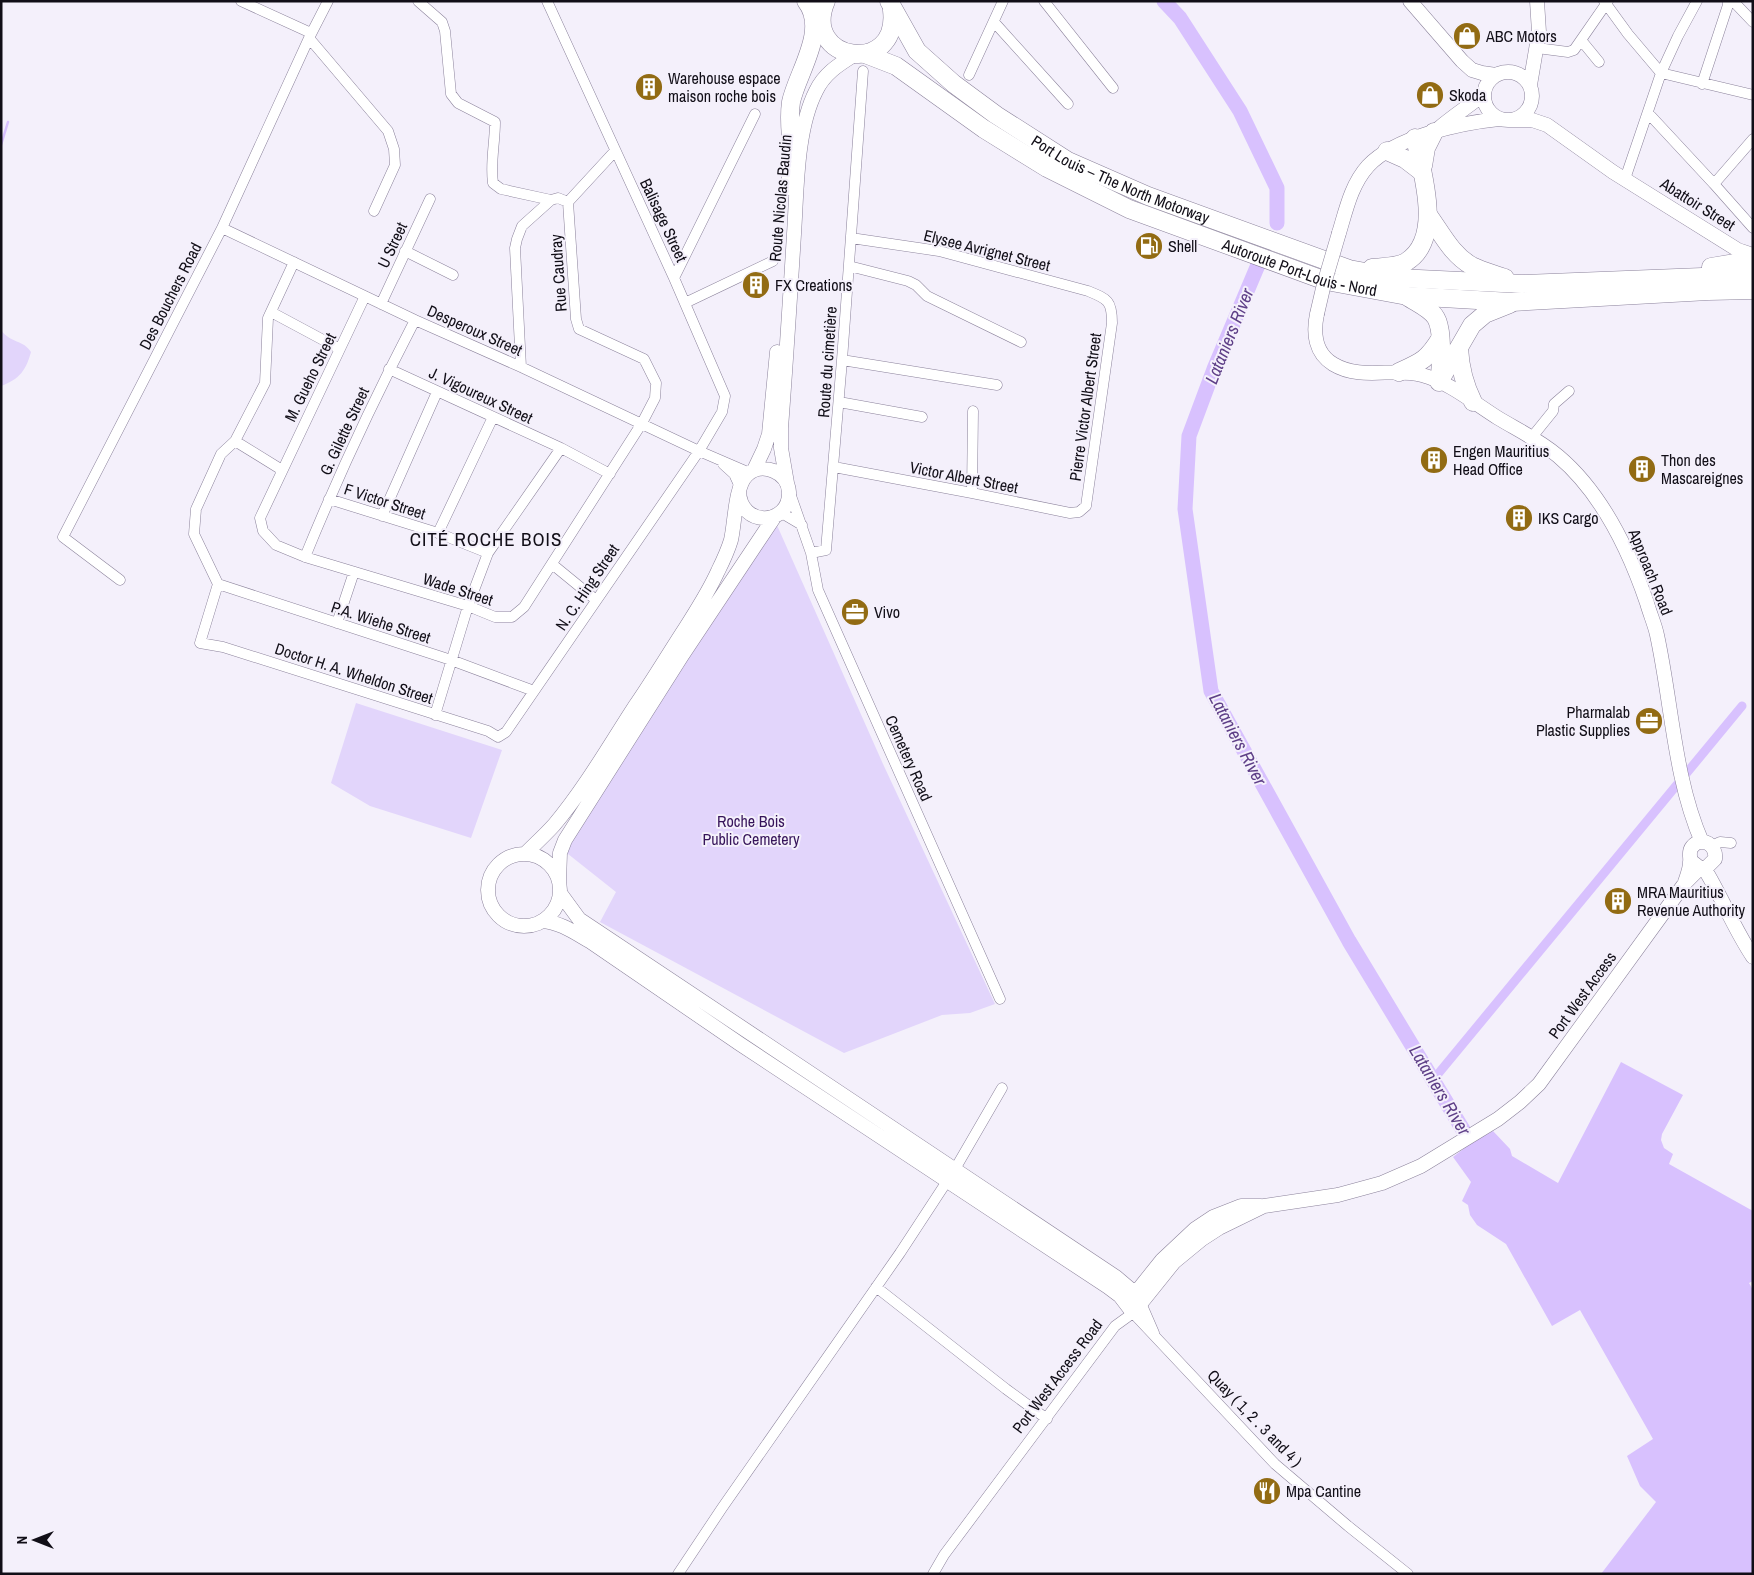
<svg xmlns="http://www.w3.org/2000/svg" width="1754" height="1575" font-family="'Archivo Narrow',sans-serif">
	<rect width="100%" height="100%" fill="#f4f0fb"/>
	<path fill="#e2d5fb" d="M1 330C10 343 24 340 31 352 26 370 20 379 1 386Z
		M776 523 883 764 995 1004 970 1013 942 1015 844 1053 600 922 616 892 563 850Z
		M356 703 502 750 471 838 370 806 331 783Z"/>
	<path fill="#d8c1fe" d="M1621 1062 1683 1095 1662 1134 1661 1140 1664 1148 1673 1154 1669 1164 1753 1211V1281L1749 1283 1753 1290V1574H1601L1656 1502 1640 1486 1627 1456 1653 1439 1580 1310 1552 1326 1506 1244 1477 1225 1470 1215 1468 1205 1462 1201 1471 1182 1453 1157 1471 1143 1493 1131 1510 1149 1512 1156 1558 1183Z"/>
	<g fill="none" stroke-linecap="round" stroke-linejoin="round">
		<path stroke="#d8c1fe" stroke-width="2.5" d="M1 145 8 122"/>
		<path stroke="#d8c1fe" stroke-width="9" d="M1433 1080 1742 706"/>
		<path stroke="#d8c1fe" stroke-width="15" d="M1164 1 1180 18 1240 111 1277 188V223
			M1258 265 1214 369 1189 436 1185 509 1211 691 1349 941 1471 1143"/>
		<defs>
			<path id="street" d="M241 1 311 33
				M418 1 442 22 445 31 451 94 458 103 495 122C495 143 490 163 493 183L501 189 551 200
				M1044 1 1113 88
				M1604 1 1628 34 1661 73 1753 95
				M1733 1 1753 22
				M994 22 1068 104
				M309 38 388 131 394 149 395 165 374 211
				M1581 40 1599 62
				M1537 48 1568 52 1574 50 1608 1
				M969 75 1003 1
				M1702 84 1728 5V1
				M1648 113 1714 184 1753 228
				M1625 179 1661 73 1678 36 1697 1
				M1714 184 1753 139
				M222 228 415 320 521 367 699 451 750 473
				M405 251 453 275
				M294 262 268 318 265 383 235 441 221 454 196 509 194 534 218 584 200 643 223 647 488 731 498 737 506 732 699 451 722 412 725 396 674 278 547 1
				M849 266 908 281 916 285 927 296 1021 342
				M674 278 755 114
				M365 296 260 518 263 531 276 545 305 557 468 606 495 617H512L524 607 642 423 655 398 656 383 644 359 579 329 576 319 568 202 615 151
				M685 303 773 261
				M381 304 430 199
				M271 312 340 349
				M842 360 997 385
				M521 367 515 248 517 239 522 226 551 200 558 198 568 202
				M389 369 561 448 610 474
				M839 402 922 417
				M1532 437 1553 411 1554 404 1569 391
				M235 441 282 470
				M723 464 734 474 740 487
				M834 467 972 493 1070 513 1079 512 1086 506 1112 323C1112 301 1108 299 1088 291L939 251 851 238
				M790 493 811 553 818 590 1000 999
				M972 493 973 411
				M329 499 438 533 488 553
				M779 514 785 515 802 525
				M382 516 437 392
				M438 533 493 417
				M811 553 826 550 842 360 863 71
				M305 557C338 476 375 397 415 320
				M552 564 596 600
				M120 580 63 537 222 228 309 38 328 1
				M218 584 451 660 534 691
				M337 623 354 572
				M435 715 468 606 488 553 561 448
				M1712 846 1720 842 1731 843
				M876 1287 1006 1389 1047 1419
				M1141 1303 1154 1333
				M678 1574 722 1508 900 1253 955 1169 1002 1088
				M933 1574 944 1555 1115 1326 1133 1313 1275 1464 1348 1526 1408 1574"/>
			<path id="secondary" d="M1410 1 1462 61 1472 70 1482 73 1496 75
				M1484 96a24 24 0 1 1 48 0a24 24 0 1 1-48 0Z
				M1530 85 1539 32 1537 1
				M1514 120H1532L1547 125 1613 172 1738 250 1753 255
				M1438 129C1453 116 1469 106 1484 94
				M788 188 793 130
				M1339 233C1346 210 1351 185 1368 166 1395 137 1460 123 1499 119
				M1317 314C1313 333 1315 353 1333 364 1361 381 1393 367 1422 375 1449 382 1474 403 1498 418 1518 430 1539 440 1558 456 1602 493 1629 550 1647 603 1650 614 1655 625 1657 635 1672 704 1674 778 1702 842
				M754 470 764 449 769 434 777 352
				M787 483 781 448V428C786 363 790 299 794 234 797 191 796 130 816 91 824 74 838 65 854 55
				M525 854C535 844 545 835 554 825 585 788 609 746 635 706 653 680 669 653 686 627 698 608 709 591 718 571 723 561 728 550 731 540 735 523 735 486 747 475 762 461 788 472 789 492 790 526 740 528 739 491
				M488 890a36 36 0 1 1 72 0a36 36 0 1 1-72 0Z
				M1704 868C1722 897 1734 929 1753 957
				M559 882 560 853 565 840 683 654 775 516
				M1685 882C1687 876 1690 869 1690 862 1691 857 1688 852 1692 847 1702 834 1717 846 1715 859L1707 867 1700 868 1691 861
				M560 893 579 919 1116 1277 1136 1294 1141 1303
				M542 921C560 922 575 933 591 942L740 1044 1108 1287 1120 1296 1133 1313 1174 1262 1202 1239 1219 1228 1264 1206 1338 1195 1382 1183 1421 1166 1498 1119 1520 1102 1539 1084 1685 883 1700 868
				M1130 1300 1162 1260 1195 1229 1213 1217 1241 1206H1261"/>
			<g id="highway">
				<path d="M826 1C800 62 900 77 892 10"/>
				<path id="s1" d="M889 1 917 51 954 84 996 115 1068 161 1148 196 1349 269 1398 278 1522 284 1753 275"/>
				<path id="s2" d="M865 54 896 66 984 129 1047 168 1129 209 1326 281 1407 296 1512 302 1708 291 1753 290"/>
				<path d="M791 138C790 126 789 115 791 102 797 73 829 30 806 1"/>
				<path d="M1387 151 1405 159 1422 172"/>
				<path d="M1423 166 1426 148 1434 132"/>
				<path d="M1429 216C1442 234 1452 255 1472 266 1482 271 1494 274 1505 278"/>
				<path d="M1711 267 1753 260"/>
				<path d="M1372 268C1382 267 1398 267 1406 262 1444 239 1422 172 1415 138"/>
				<path d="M1408 297C1417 303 1431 309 1436 318 1443 330 1441 363 1440 376"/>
				<path d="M1459 348C1460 368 1464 384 1473 402"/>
				<path d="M1399 372C1421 362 1427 360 1440 339"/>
				<path d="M1439 382 1472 325 1485 314 1510 304"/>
			</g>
		</defs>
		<use href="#street" stroke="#8b829b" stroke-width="11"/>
		<use href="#secondary" stroke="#8b829b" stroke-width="15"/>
		<use href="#highway" stroke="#8b829b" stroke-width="19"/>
		<use href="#street" stroke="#fff" stroke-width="10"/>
		<use href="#secondary" stroke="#fff" stroke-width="14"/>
		<use href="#highway" stroke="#fff" stroke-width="18"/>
		<defs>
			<path id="secondary-bridge" d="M1317 314 1324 284 1339 233"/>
		</defs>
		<use href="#secondary-bridge" stroke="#8b829b" stroke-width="15" stroke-linecap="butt"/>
		<use href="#secondary-bridge" stroke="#fff" stroke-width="14"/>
	</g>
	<defs>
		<symbol id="shop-disc" viewBox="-11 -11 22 22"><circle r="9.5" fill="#926b13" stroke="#f4f0fb"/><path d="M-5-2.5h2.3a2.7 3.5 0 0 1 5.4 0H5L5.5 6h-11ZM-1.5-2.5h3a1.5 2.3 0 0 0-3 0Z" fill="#fff"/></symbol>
		<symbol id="building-disc" viewBox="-11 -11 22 22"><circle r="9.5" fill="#926b13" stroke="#f4f0fb"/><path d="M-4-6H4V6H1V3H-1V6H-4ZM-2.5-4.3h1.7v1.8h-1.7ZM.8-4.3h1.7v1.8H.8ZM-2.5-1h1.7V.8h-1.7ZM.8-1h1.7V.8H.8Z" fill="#fff"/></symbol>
		<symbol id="fuel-disc" viewBox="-11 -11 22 22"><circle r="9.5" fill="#926b13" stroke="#f4f0fb"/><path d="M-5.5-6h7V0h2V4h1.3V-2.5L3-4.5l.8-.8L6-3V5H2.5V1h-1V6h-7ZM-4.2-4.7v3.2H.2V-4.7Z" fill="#fff"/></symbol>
		<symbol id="office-disc" viewBox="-11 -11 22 22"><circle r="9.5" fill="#926b13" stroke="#f4f0fb"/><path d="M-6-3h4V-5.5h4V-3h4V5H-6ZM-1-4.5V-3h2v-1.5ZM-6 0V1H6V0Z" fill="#fff"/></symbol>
		<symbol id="restaurant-disc" viewBox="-11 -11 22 22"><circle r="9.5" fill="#926b13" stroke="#f4f0fb"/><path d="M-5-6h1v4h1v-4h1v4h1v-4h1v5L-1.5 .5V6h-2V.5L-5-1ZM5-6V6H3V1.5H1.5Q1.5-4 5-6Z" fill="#fff"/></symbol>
	</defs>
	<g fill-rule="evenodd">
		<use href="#shop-disc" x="1451" y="20" width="32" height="32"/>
		<use href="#building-disc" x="633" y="71" width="32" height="32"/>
		<use href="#shop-disc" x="1414" y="79" width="32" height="32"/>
		<use href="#fuel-disc" x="1133" y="230" width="32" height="32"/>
		<use href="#building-disc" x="740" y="269" width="32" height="32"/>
		<use href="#building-disc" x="1418" y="444" width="32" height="32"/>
		<use href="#building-disc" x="1626" y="453" width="32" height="32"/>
		<use href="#building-disc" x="1503" y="502" width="32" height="32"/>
		<use href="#office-disc" x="839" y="596" width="32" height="32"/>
		<use href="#office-disc" x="1633" y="705" width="32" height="32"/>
		<use href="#building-disc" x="1602" y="885" width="32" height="32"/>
		<use href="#restaurant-disc" x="1251" y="1475" width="32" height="32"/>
	</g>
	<g text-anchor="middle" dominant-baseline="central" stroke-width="4" stroke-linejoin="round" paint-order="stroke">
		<g font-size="16" fill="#110e17" stroke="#f4f0fb" text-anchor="start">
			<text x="1486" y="36">ABC Motors</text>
			<text x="668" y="78">Warehouse espace<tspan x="668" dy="18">maison roche bois</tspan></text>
			<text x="1449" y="95">Skoda</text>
			<text x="1168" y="246">Shell</text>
			<text x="775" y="285">FX Creations</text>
			<text x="1453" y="451">Engen Mauritius<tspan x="1453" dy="18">Head Office</tspan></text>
			<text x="1661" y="460">Thon des<tspan x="1661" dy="18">Mascareignes</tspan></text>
			<text x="1538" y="518">IKS Cargo</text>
			<text x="874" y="612">Vivo</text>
			<text x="1630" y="712" text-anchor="end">Pharmalab<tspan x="1630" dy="18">Plastic Supplies</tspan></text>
			<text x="1637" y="892">MRA Mauritius<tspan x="1637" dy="18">Revenue Authority</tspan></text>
			<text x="1286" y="1491">Mpa Cantine</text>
		</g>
		<g font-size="16" fill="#110e17" stroke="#f4f0fb">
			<text stroke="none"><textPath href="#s1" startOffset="300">Port Louis – The North Motorway</textPath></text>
			<text transform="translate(780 198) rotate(-85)">Route Nicolas Baudin</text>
			<text transform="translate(1698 204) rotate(32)">Abattoir Street</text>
			<text transform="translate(664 220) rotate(65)">Balisage Street</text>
			<text transform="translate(392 245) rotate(-65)">U Street</text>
			<text transform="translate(987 250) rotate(14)">Elysee Avrignet Street</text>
			<text stroke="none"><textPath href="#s2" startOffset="488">Autoroute Port-Louis - Nord</textPath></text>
			<text transform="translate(558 273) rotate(-94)">Rue Caudray</text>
			<text transform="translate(170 296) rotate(-63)">Des Bouchers Road</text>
			<text transform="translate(475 330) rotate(24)">Desperoux Street</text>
			<text transform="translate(827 362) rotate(-86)">Route du cimetière</text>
			<text transform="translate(310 377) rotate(-64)">M. Gueho Street</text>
			<text transform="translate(481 395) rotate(25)">J. Vigoureux Street</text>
			<text transform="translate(1085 407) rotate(-82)">Pierre Victor Albert Street</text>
			<text transform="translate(344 431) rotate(-65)">G. Gilette Street</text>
			<text transform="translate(964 477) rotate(11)">Victor Albert Street</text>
			<text transform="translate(385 501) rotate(18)">F Victor Street</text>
			<text transform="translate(1651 572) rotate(68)">Approach Road</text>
			<text transform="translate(587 587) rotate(-56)">N. C. Hing Street</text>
			<text transform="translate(458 589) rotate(18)">Wade Street</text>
			<text transform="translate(381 622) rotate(18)">P.A. Wiehe Street</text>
			<text transform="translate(354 673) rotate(18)">Doctor H. A. Wheldon Street</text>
			<text transform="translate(909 758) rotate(66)">Cemetery Road</text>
			<text transform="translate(1582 995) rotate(-54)">Port West Access</text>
			<text transform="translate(1057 1376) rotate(-53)">Port West Access Road</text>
			<text transform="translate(1255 1418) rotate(46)">Quay ( 1, 2 . 3 and 4 )</text>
		</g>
		<g font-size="16" fill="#36145a" stroke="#f4f0fb">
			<text x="751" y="821">Roche Bois<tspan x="751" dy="18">Public Cemetery</tspan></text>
		</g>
		<g font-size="18" font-style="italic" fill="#5e3f87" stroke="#f4f0fb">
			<text transform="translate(1229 336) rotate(-68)">Lataniers River</text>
			<text transform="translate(1238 739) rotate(62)">Lataniers River</text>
			<text transform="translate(1440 1090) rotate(59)">Lataniers River</text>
		</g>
		<g font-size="19" letter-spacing="1" fill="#110e17" stroke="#f4f0fb">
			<text x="486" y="539">CITÉ ROCHE BOIS</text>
		</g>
	</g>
	<rect width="1754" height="1575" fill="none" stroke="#110e17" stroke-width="5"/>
	<g transform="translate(35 1540) rotate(270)" stroke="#f4f0fb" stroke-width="4" paint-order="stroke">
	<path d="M0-4L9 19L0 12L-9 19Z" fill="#110e17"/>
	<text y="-8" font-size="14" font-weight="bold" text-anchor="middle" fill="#110e17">N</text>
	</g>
</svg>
